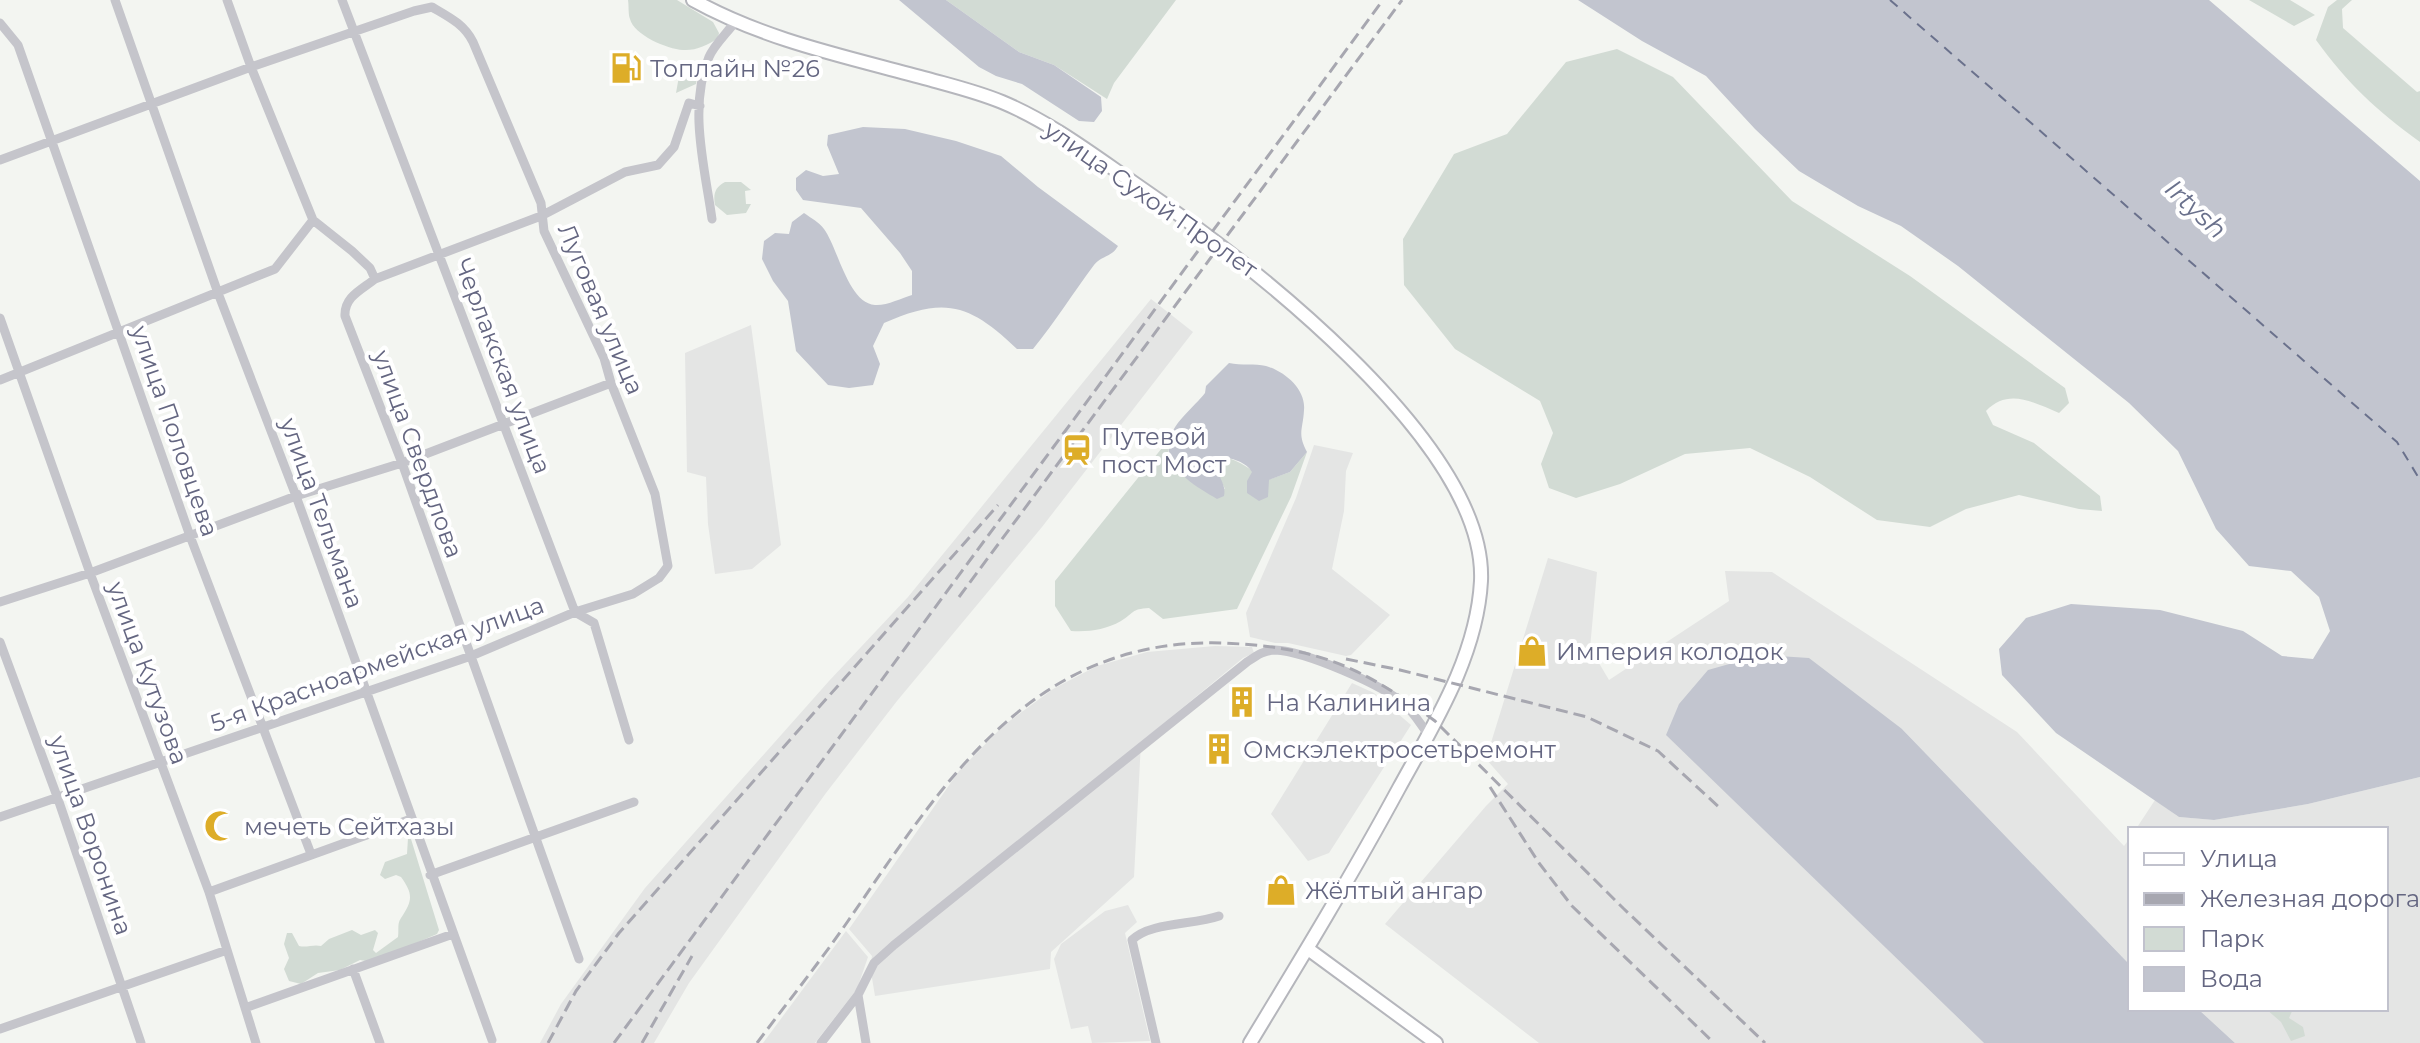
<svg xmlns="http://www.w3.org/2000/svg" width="2420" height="1043" font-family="Montserrat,sans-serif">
	<rect width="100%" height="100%" fill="#f3f5f1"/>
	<path fill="#e4e5e4" d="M1151 299 1193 332 1042 527 897 701 826 793 689 983 654 1043H540L561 1004 645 888 829 681 908 597Z
		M751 325 781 545 752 569 715 574 708 524 706 477 687 472 685 353Z
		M1314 445 1353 453 1346 471 1344 511 1332 569 1390 615 1351 655 1346 656 1288 643H1275L1250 637 1246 613 1296 498Z
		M1548 558 1597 572 1590 648 1609 680 1729 601 1725 571 1772 572 2017 732 2124 846 2130 838V965L1902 729 1667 735 1984 1043H1539L1385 924 1486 806 1508 784 1486 759Z
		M1215 646 1252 647 1254 653 1243 658 1141 742 1134 877 1051 952 1050 969 875 996 870 966 872 956 849 929 959 771 1004 725 1053 689 1097 666 1147 652Z
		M1352 683 1374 693 1411 725 1329 853 1308 861 1271 814Z
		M2420 777V1043H2235L2198 1009H2386V829H2136L2155 800 2179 817 2214 820 2308 804Z
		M1128 905 1137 922 1125 933 1150 1041 1092 1043 1088 1026 1071 1029 1054 959 1061 944 1105 911Z
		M846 931 868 957 857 989 815 1043H763Z"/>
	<path fill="#d2dbd4" d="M628 0H677L713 22 719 33 718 38C708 45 695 51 683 50 667 49 634 35 630 19 628 14 629 6 628 0Z
		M946 0H1176L1114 83 1107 99 1054 65 1019 52Z
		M2249 0H2290L2315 15 2294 26Z
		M2337 0H2352L2342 9 2343 28 2417 92 2420 91V142C2376 110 2348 84 2316 40L2328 7Z
		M1617 49 1673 77 1792 201 1910 276 2065 388 2069 403 2059 413C2033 402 2008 388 1986 411L1993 425 2034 443 2100 496 2102 511 2079 509 2019 495 1966 509 1930 527 1877 520 1810 477 1750 448 1685 454 1620 484 1576 498 1549 488 1541 464 1553 433 1540 401 1455 349 1404 285 1403 239 1454 154 1507 134 1566 62Z
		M691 75 697 78 696 84 676 93 679 76Z
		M725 182H741L751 190 745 191 746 204H751L746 213 727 215 715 205C713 194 715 187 725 182Z
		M1170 438 1168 455 1225 489 1215 469 1217 457C1239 457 1250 471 1268 480L1290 472 1307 452 1291 497 1237 609 1163 619 1149 608C1131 609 1134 613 1121 621 1105 630 1089 632 1071 631L1055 606V581Z
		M408 838 411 839 439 930 437 934 372 962 360 960 340 970 318 973 301 984 289 981 284 969 289 958 284 944 287 933H292L299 946C307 948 313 944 321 946L329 939 352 930 361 935 375 930 378 933 373 950 376 953 398 937C399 930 397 923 401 918 412 901 414 895 401 877L396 875 385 879 380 875 385 862 407 854Z
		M2266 1009H2293L2289 1018 2303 1027 2305 1036 2291 1041 2281 1022Z"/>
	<path fill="#c2c5cf" d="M899 0H946L1019 52 1054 65 1101 97 1102 111 1094 122 1079 121 1022 84 996 76 979 67Z
		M1578 0H2209L2420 181V777L2308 804 2214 820 2179 817 2056 733 2002 675 1999 649 2026 618 2071 604 2160 610 2243 631 2282 656 2313 659 2330 631 2319 597 2291 571 2249 566 2216 529 2178 451 2129 403 1958 266 1901 226 1858 206 1799 171 1755 129 1706 76 1642 41Z
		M863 127 905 129 956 141 1001 156 1038 187 1118 246C1112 257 1101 256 1094 265 1073 293 1055 322 1033 349H1017C970 304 945 296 884 323L873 346 880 364 873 385 849 388 828 385 796 351 788 301 773 281 762 259 764 241 775 233 789 234 792 222 804 213C811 218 819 222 824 229 838 248 848 303 875 305 886 306 902 298 912 295V271L900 253 861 208 803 200 796 190V178L806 170 823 176 839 174 827 145 828 135Z
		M1229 363C1241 366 1255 363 1266 366 1286 372 1306 390 1304 410 1303 430 1297 433 1307 452L1290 472 1269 480 1268 497 1259 501 1247 493V481L1252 472C1247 462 1228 456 1217 457 1214 476 1227 481 1224 496L1217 499C1197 487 1161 468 1170 438 1175 421 1194 407 1205 393L1206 386Z
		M1761 655 1809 658 1902 729 2130 965V1009H2198L2235 1043H1984L1666 735 1679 704 1708 670Z"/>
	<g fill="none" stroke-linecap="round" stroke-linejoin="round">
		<path stroke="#6a718c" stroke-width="2" stroke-dasharray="10 8" stroke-linecap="butt" d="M1890 0 2397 442 2420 480"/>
		<defs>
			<path id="major" d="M693 0C767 41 848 57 928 79 953 86 978 92 1002 102 1050 122 1092 154 1134 183 1239 255 1487 441 1481 581 1477 656 1434 724 1399 788 1352 875 1301 959 1250 1043
				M1308 949 1436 1043"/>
		</defs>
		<use href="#major" stroke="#b5b6bc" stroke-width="16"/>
		<path stroke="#c5c5cb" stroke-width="9" d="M115 0 218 293 296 496 492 1040
			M227 0 251 67 313 220 352 251 370 268 375 279C361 290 344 297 345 316L402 463 579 959
			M342 0 575 612 594 623 629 740
			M0 23 18 45 190 536 311 854
			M0 160 251 67 414 11 432 7C449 17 464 24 473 42L541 203 544 231 604 358 611 383 655 494 668 566 659 578 633 594 575 612 471 656 0 817
			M712 219C705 169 688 107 709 57 714 45 727 33 735 22
			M375 279 541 216 625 172 658 165 674 147 689 103 700 106
			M0 318 90 573 209 892 256 1043
			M0 380 275 269 313 220
			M0 602 90 573 296 496 402 463 611 383
			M0 642 58 799 141 1043
			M430 875 634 802
			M209 892 411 819
			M353 969 380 1043
			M858 995 866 1043
			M245 1008 453 934
			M0 1029 227 950
			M821 1043 858 995 874 963 894 945 1247 662C1256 656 1264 650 1275 650 1304 651 1384 685 1405 705 1414 713 1421 725 1428 734
			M1156 1043 1132 940C1150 922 1194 925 1219 916"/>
		<use href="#major" stroke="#fff" stroke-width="12"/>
		<path stroke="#a7a7b0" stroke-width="3" stroke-dasharray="12 6" stroke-linecap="butt" d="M959 597 1402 0
			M1346 659 1400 670 1587 717 1658 751 1721 809
			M1490 787 1539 863 1572 906 1714 1043
			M548 1043 576 991 619 933 998 505
			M614 1043 1383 0
			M642 1043 692 956
			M757 1043C787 1003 819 963 848 921 943 783 1032 637 1223 643 1317 647 1361 666 1435 721L1623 908 1765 1043"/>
	</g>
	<defs>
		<symbol id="fuel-bare" viewBox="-9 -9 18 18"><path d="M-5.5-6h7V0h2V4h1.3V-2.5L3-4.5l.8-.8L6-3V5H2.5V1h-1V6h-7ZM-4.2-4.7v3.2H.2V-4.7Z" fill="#ddad28" stroke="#fff" stroke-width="2.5" paint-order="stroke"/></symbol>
		<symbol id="station-bare" viewBox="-9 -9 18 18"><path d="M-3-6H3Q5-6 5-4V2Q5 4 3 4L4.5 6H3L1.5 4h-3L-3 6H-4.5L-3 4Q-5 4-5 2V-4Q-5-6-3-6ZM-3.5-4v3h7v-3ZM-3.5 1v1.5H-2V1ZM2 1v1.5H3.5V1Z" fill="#ddad28" stroke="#fff" stroke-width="2.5" paint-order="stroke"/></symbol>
		<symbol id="shop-bare" viewBox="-9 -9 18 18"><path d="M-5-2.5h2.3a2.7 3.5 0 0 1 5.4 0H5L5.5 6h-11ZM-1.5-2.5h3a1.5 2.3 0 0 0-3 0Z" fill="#ddad28" stroke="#fff" stroke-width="2.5" paint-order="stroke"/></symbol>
		<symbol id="building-bare" viewBox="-9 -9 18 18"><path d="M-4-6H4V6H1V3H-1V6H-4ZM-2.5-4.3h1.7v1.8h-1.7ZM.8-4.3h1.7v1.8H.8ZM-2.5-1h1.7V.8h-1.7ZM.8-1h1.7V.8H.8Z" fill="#ddad28" stroke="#fff" stroke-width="2.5" paint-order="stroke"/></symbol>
		<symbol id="mosque-bare" viewBox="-9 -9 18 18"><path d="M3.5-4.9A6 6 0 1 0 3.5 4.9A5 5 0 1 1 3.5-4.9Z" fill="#ddad28" stroke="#fff" stroke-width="2.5" paint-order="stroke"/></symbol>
	</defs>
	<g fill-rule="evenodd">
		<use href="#fuel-bare" x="604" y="46" width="44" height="44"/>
		<use href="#station-bare" x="1055" y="428" width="44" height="44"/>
		<use href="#shop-bare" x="1510" y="629" width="44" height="44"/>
		<use href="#building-bare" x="1220" y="680" width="44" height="44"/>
		<use href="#building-bare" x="1197" y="727" width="44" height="44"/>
		<use href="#mosque-bare" x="198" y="804" width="44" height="44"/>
		<use href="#shop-bare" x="1259" y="868" width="44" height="44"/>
	</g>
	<g text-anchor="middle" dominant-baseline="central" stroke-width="8" stroke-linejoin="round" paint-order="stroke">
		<g font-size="24" fill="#646681" stroke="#fff" text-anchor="start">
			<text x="650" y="68">Топлайн №26</text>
			<text x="1101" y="436">Путевой<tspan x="1101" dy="28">пост Мост</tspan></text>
			<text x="1556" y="651">Империя колодок</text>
			<text x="1266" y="702">На Калинина</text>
			<text x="1243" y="749">Омскэлектросетьремонт</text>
			<text x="244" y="826">мечеть Сейтхазы</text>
			<text x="1305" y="890">Жёлтый ангар</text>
		</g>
		<g font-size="24" fill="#646681" stroke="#fff">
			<text transform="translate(1151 199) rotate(35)">улица Сухой Пролет</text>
			<text transform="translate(601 309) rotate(67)">Луговая улица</text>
			<text transform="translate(503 366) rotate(69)">Черлакская улица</text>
			<text transform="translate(175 431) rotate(71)">улица Половцева</text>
			<text transform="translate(418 454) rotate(70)">улица Свердлова</text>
			<text transform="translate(322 513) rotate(70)">улица Тельмана</text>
			<text transform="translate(377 664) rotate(-20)">5-я Красноармейская улица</text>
			<text transform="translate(148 673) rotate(70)">улица Кутузова</text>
			<text transform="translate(91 835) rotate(71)">улица Воронина</text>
		</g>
		<g font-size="26" font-style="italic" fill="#6a718c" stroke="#fff">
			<text transform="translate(2196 209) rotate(43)">Irtysh</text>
		</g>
	</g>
	<rect x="2128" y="827" width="260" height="184" fill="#ffffff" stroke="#c1c2cd" stroke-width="2"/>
	<rect x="2144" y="853" width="40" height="12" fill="#ffffff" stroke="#c1c2cd" stroke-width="2"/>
	<text x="2200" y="867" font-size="24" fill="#646681">Улица</text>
	<rect x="2144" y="893" width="40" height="12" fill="#a7a7b0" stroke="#c1c2cd" stroke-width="2"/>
	<text x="2200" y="907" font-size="24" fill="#646681">Железная дорога</text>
	<rect x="2144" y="927" width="40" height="24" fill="#d2dbd4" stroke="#c1c2cd" stroke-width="2"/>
	<text x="2200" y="947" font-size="24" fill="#646681">Парк</text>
	<rect x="2144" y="967" width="40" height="24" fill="#c2c5cf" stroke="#c1c2cd" stroke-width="2"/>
	<text x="2200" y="987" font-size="24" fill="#646681">Вода</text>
</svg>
